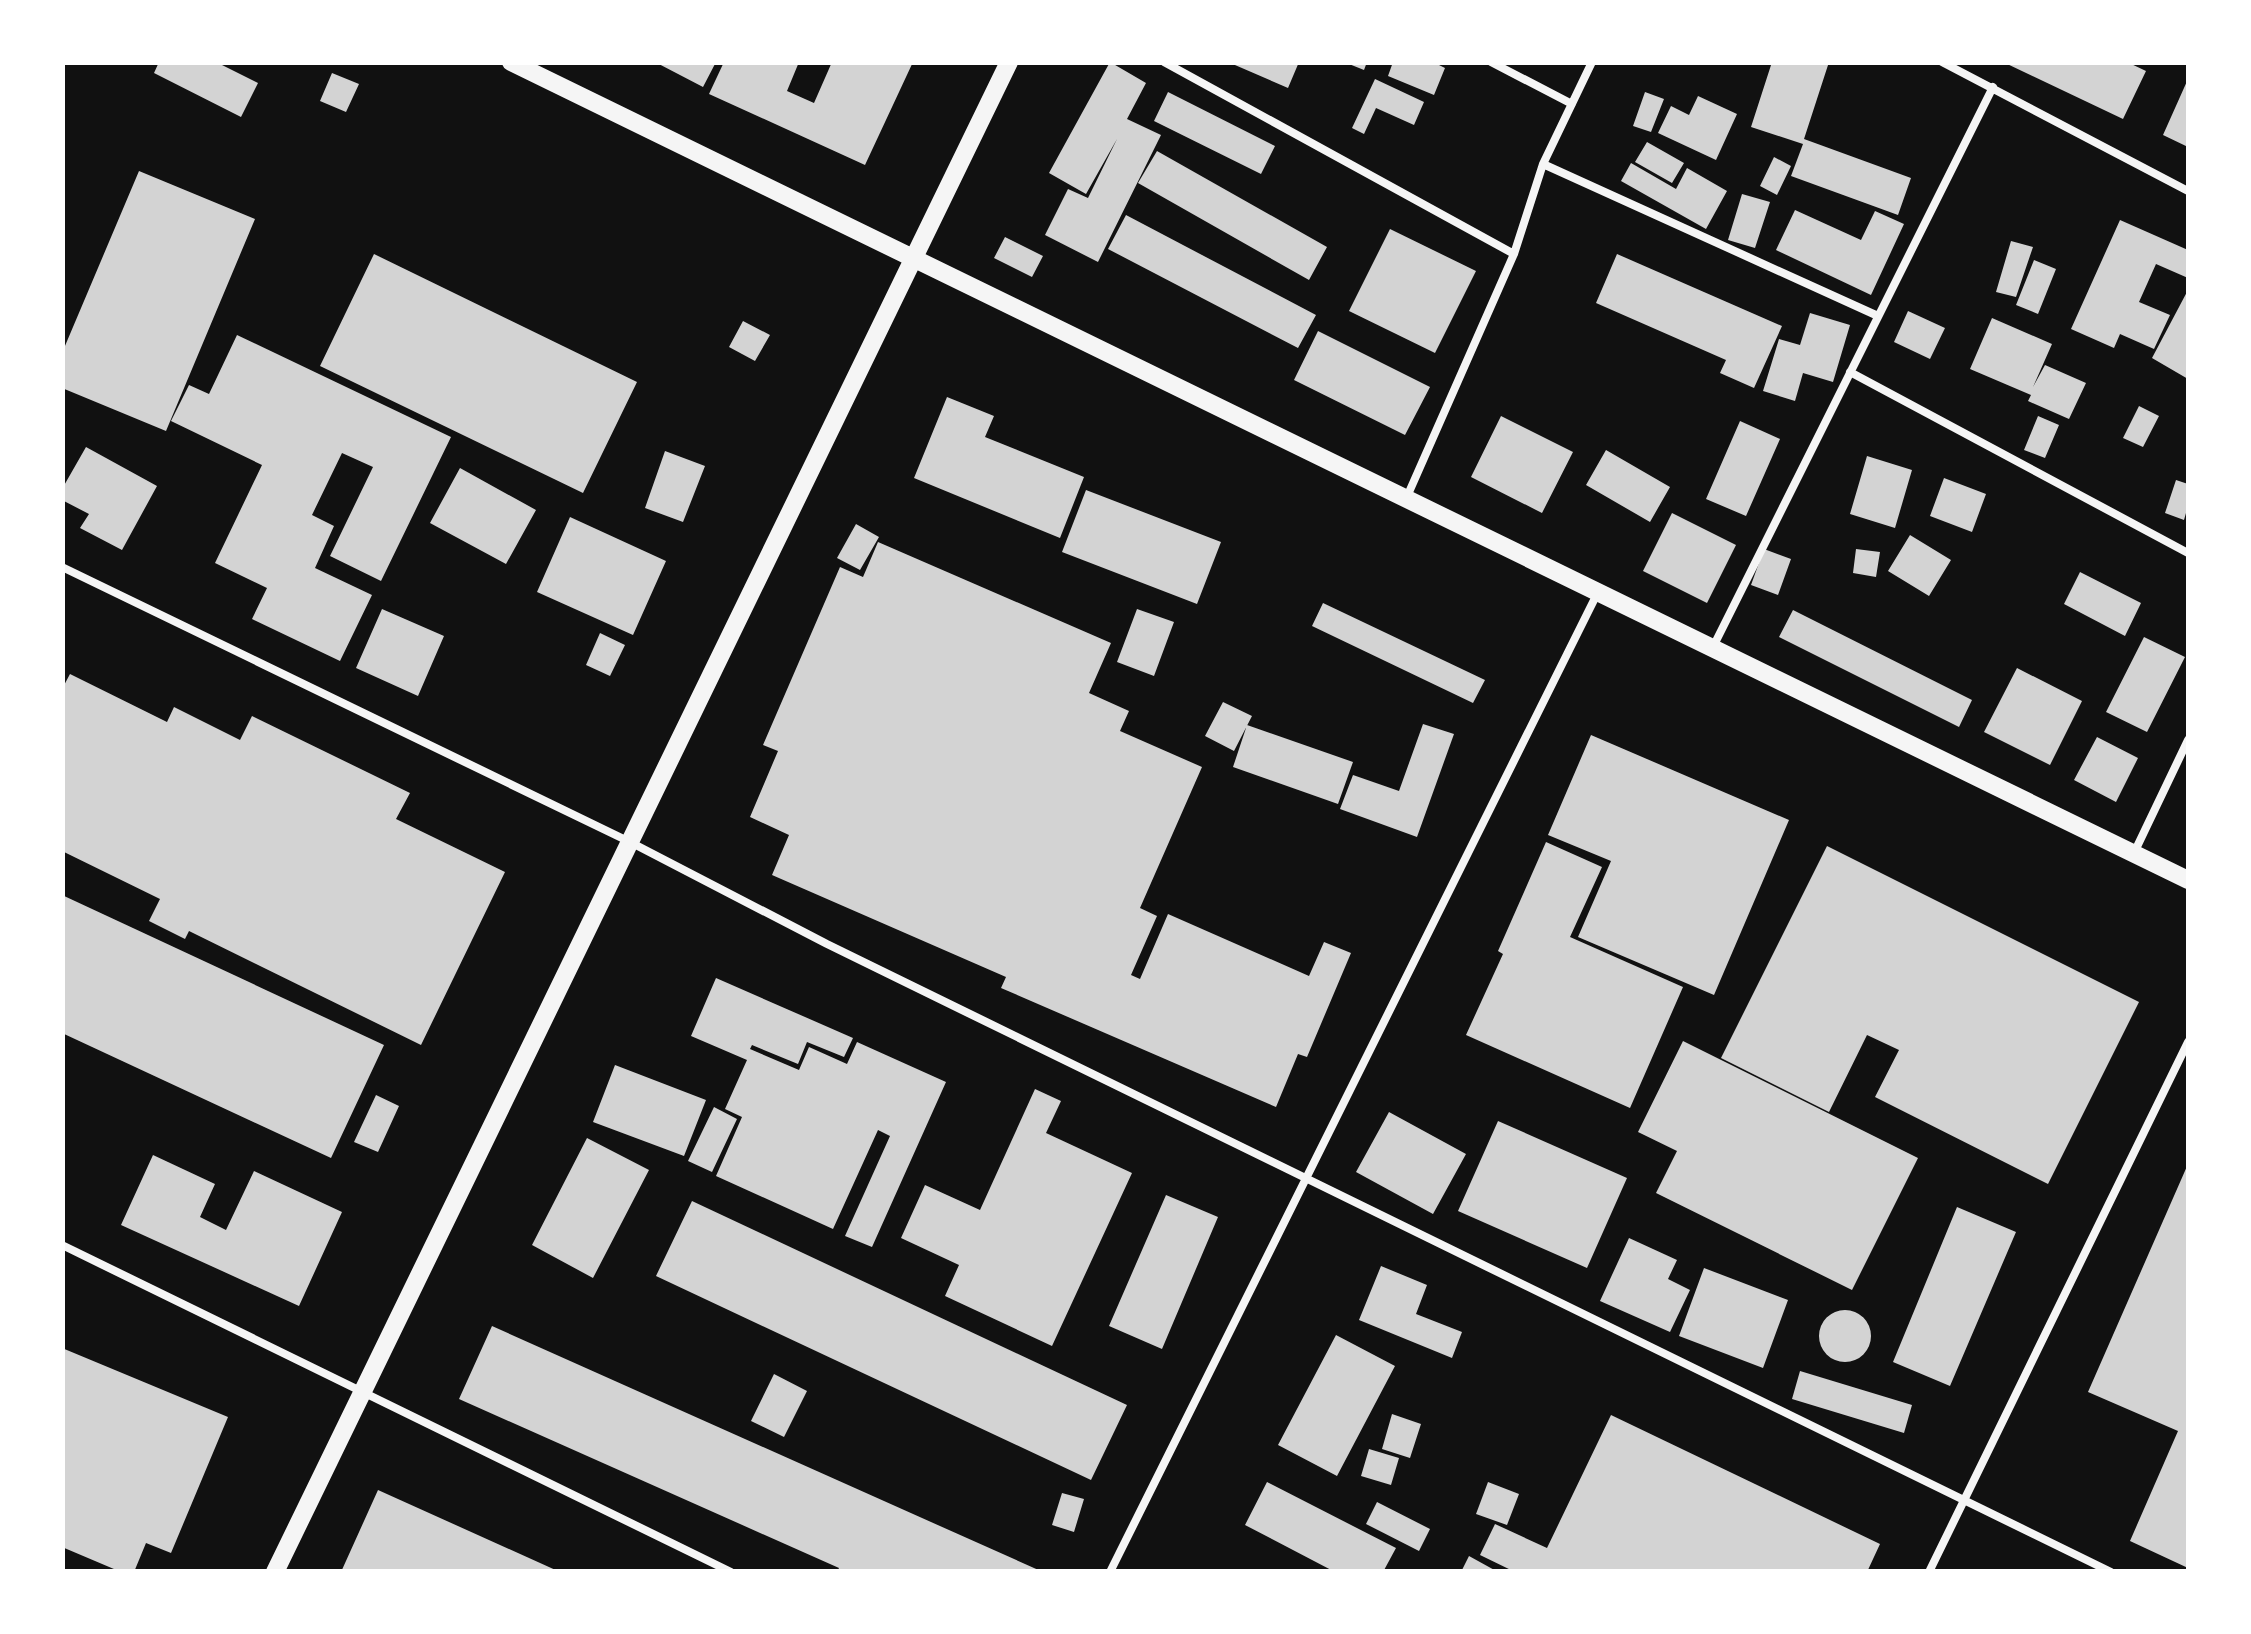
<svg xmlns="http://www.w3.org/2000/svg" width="2251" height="1634" font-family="Merriweather,serif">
	<rect width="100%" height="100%" fill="#111"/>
	<path fill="#d3d3d3" d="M159 62H216L258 83 241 117 154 73Z
		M655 62H716L703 87Z
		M724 62H799L787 91 814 103 832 62H913L865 165 709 94Z
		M1110 62 1146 83 1127 119 1161 135 1098 262 1045 235 1068 189 1088 198 1117 139 1086 194 1049 173Z
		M1228 62H1299L1288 88Z
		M1344 62H1367L1364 70Z
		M1393 62H1433L1445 68 1434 95 1388 76Z
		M1772 62H1829L1804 139 1911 178 1898 215 1791 176 1803 144 1751 127Z
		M2003 62H2127L2146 71 2123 119Z
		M332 73 359 84 346 112 320 101Z
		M1375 79 1424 102 1414 125 1376 108 1364 134 1352 128Z
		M2188 79V147L2163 135Z
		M1168 92 1275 146 1261 174 1154 121Z
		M1645 92 1664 99 1651 132 1633 126Z
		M1698 96 1737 114 1716 160 1658 133 1671 106 1689 115Z
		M1647 142 1684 163 1672 183 1635 162Z
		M1157 151 1327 247 1309 280 1138 183Z
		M1774 157 1791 166 1777 195 1760 186Z
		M1631 163 1676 189 1687 168 1727 191 1706 229 1621 181Z
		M139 171 255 219 166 431 62 388V353Z
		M1742 194 1770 202 1755 248 1728 240Z
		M1795 210 1861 240 1875 211 1904 224 1871 295 1776 250Z
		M1126 215 1316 315 1298 348 1108 249Z
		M2120 220 2188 250V278L2156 264 2139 302 2170 315 2154 349 2120 334 2114 348 2071 329Z
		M1390 229 1476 271 1435 353 1349 311Z
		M1005 237 1043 256 1032 277 994 258Z
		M2011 241 2033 247 2016 297 1996 292Z
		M374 254 637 382 583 493 320 366Z
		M1617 254 1782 326 1754 388 1720 373 1726 360 1596 303Z
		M2034 260 2056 269 2038 314 2016 305Z
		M2188 290V379L2152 358Z
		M1908 311 1945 328 1930 359 1894 342Z
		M1810 313 1850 325 1833 382 1803 373 1795 401 1763 391 1779 339 1800 345Z
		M1992 318 2052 344 2033 387 2045 365 2086 383 2069 419 2028 401 2031 395 1970 369Z
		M743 321 770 335 755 361 729 347Z
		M1318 331 1430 387 1405 435 1294 380Z
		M237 335 451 437 381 581 330 556 373 467 342 453 312 515 334 526 315 568 372 595 340 661 252 619 267 588 215 563 262 465 171 421 189 385 209 394Z
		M947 397 994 416 985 437 1084 477 1060 538 914 478Z
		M2139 406 2159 416 2143 447 2123 438Z
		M1501 416 1573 452 1542 513 1471 477Z
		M2038 416 2059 425 2045 458 2024 450Z
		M1740 421 1780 439 1746 516 1706 499Z
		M86 447 157 486 122 550 80 528 89 514 62 500V489Z
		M1606 450 1670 487 1650 522 1586 485Z
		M665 451 705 466 683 522 645 508Z
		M1867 456 1912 470 1895 528 1850 514Z
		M460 468 536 510 506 564 430 523Z
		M1944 478 1986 494 1972 532 1930 516Z
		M2176 480 2188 484V506L2184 520 2165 513Z
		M1086 490 1221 542 1197 604 1062 552Z
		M1672 513 1736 545 1707 603 1643 571Z
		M570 517 666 561 633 635 537 592Z
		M856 524 879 537 860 570 837 558Z
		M1910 535 1951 560 1929 596 1888 571Z
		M878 542 1111 643 1089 693 1129 711 1120 731 1202 767 1140 908 1157 916 1131 975 1140 979 1168 914 1309 976 1324 942 1351 953 1307 1057 1298 1054 1276 1107 1001 988 1006 977 772 875 789 835 750 817 778 751 763 745 840 567 863 577Z
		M1764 549 1791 559 1778 595 1751 585Z
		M1856 549 1880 552 1876 577 1853 573Z
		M2080 572 2141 603 2125 636 2064 604Z
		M1323 603 1485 680 1473 703 1312 626Z
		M382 609 444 636 418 696 356 668Z
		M1137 609 1174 622 1154 676 1117 662Z
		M1793 610 1972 700 1959 727 1779 637Z
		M600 633 625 645 610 676 586 665Z
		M2144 637 2185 657 2147 732 2106 712Z
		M2017 668 2082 701 2050 765 1984 732Z
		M70 674 167 722 174 707 240 740 252 716 410 793 396 819 505 872 421 1045 189 931 185 939 149 921 160 899 62 851V689Z
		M1223 702 1252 716 1234 751 1205 736Z
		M1423 724 1454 734 1417 837 1340 809 1353 775 1399 791Z
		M1247 725 1353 762 1338 804 1233 767Z
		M1591 735 1789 820 1714 995 1578 937 1611 861 1548 835Z
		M2097 737 2138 758 2116 802 2074 780Z
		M1546 842 1602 867 1570 937 1683 987 1630 1108 1466 1035 1503 954 1498 951Z
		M1827 846 2139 1002 2048 1184 1875 1097 1899 1050 1867 1035 1829 1112 1721 1058Z
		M62 895 384 1045 331 1158 62 1033Z
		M716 978 853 1038 844 1057 807 1042 798 1064 752 1045 750 1049 799 1070 809 1047 847 1064 857 1042 946 1082 872 1247 845 1236 890 1136 878 1130 833 1229 716 1176 742 1117 725 1109 747 1060 691 1036Z
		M1683 1041 1918 1158 1852 1290 1656 1193 1677 1151 1638 1132Z
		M615 1065 706 1100 684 1156 593 1122Z
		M1035 1089 1061 1101 1046 1133 1132 1173 1052 1346 945 1296 959 1265 901 1238 925 1185 980 1210Z
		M376 1095 399 1106 378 1152 354 1142Z
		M714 1107 737 1119 712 1172 688 1161Z
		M1389 1112 1466 1154 1433 1214 1356 1172Z
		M1498 1121 1627 1178 1587 1268 1458 1211Z
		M587 1138 649 1170 593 1278 532 1245Z
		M153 1155 215 1184 200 1217 226 1230 254 1171 342 1212 299 1306 121 1225Z
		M2188 1164V1568L2130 1541 2178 1431 2088 1392Z
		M1166 1195 1218 1217 1162 1349 1109 1326Z
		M692 1201 1127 1405 1091 1480 656 1276Z
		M1957 1207 2016 1232 1950 1386 1893 1362Z
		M1629 1238 1677 1260 1668 1279 1690 1290 1670 1332 1600 1301Z
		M1381 1266 1427 1285 1416 1314 1462 1332 1452 1358 1359 1320Z
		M1704 1268 1788 1300 1763 1368 1679 1336Z
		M1819 1336a26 26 0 1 1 52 0a26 26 0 1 1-52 0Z
		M492 1326 1043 1572H837L839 1568 459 1399Z
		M1336 1335 1395 1366 1337 1476 1278 1445Z
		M62 1348 228 1417 171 1553 146 1543 134 1572H121L62 1547Z
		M1800 1371 1912 1405 1904 1433 1792 1399Z
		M774 1374 807 1391 784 1437 751 1421Z
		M1392 1414 1421 1424 1410 1458 1382 1449Z
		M1611 1415 1880 1544 1867 1572H1515L1480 1555 1495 1524 1547 1548Z
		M1369 1449 1399 1458 1391 1485 1361 1476Z
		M1267 1482 1396 1548 1383 1572H1335L1245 1525Z
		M1488 1482 1519 1494 1507 1525 1476 1514Z
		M378 1490 560 1572H341Z
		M1062 1493 1084 1499 1074 1532 1052 1525Z
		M1377 1502 1430 1529 1419 1551 1366 1524Z
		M1469 1556 1498 1572H1461Z"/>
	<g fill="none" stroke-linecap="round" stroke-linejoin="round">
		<path stroke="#f5f5f5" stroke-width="8" d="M1164 62 1514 254
			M1491 62 1572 104
			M1942 62 2188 191
			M1543 164 1878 316
			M1850 372 2188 553
			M1406 499 1514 254 1543 164 1592 62
			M62 567 630 842 827 944 2111 1572
			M1713 647 1993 87
			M2134 853 2188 740
			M62 1245 731 1572
			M1110 1572 1598 592
			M1929 1572 2188 1042"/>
		<path stroke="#f5f5f5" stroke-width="18" d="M511 62 2188 880
			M275 1572 1009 62"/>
	</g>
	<rect width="2251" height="1634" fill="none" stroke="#ffffff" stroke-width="130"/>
</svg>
